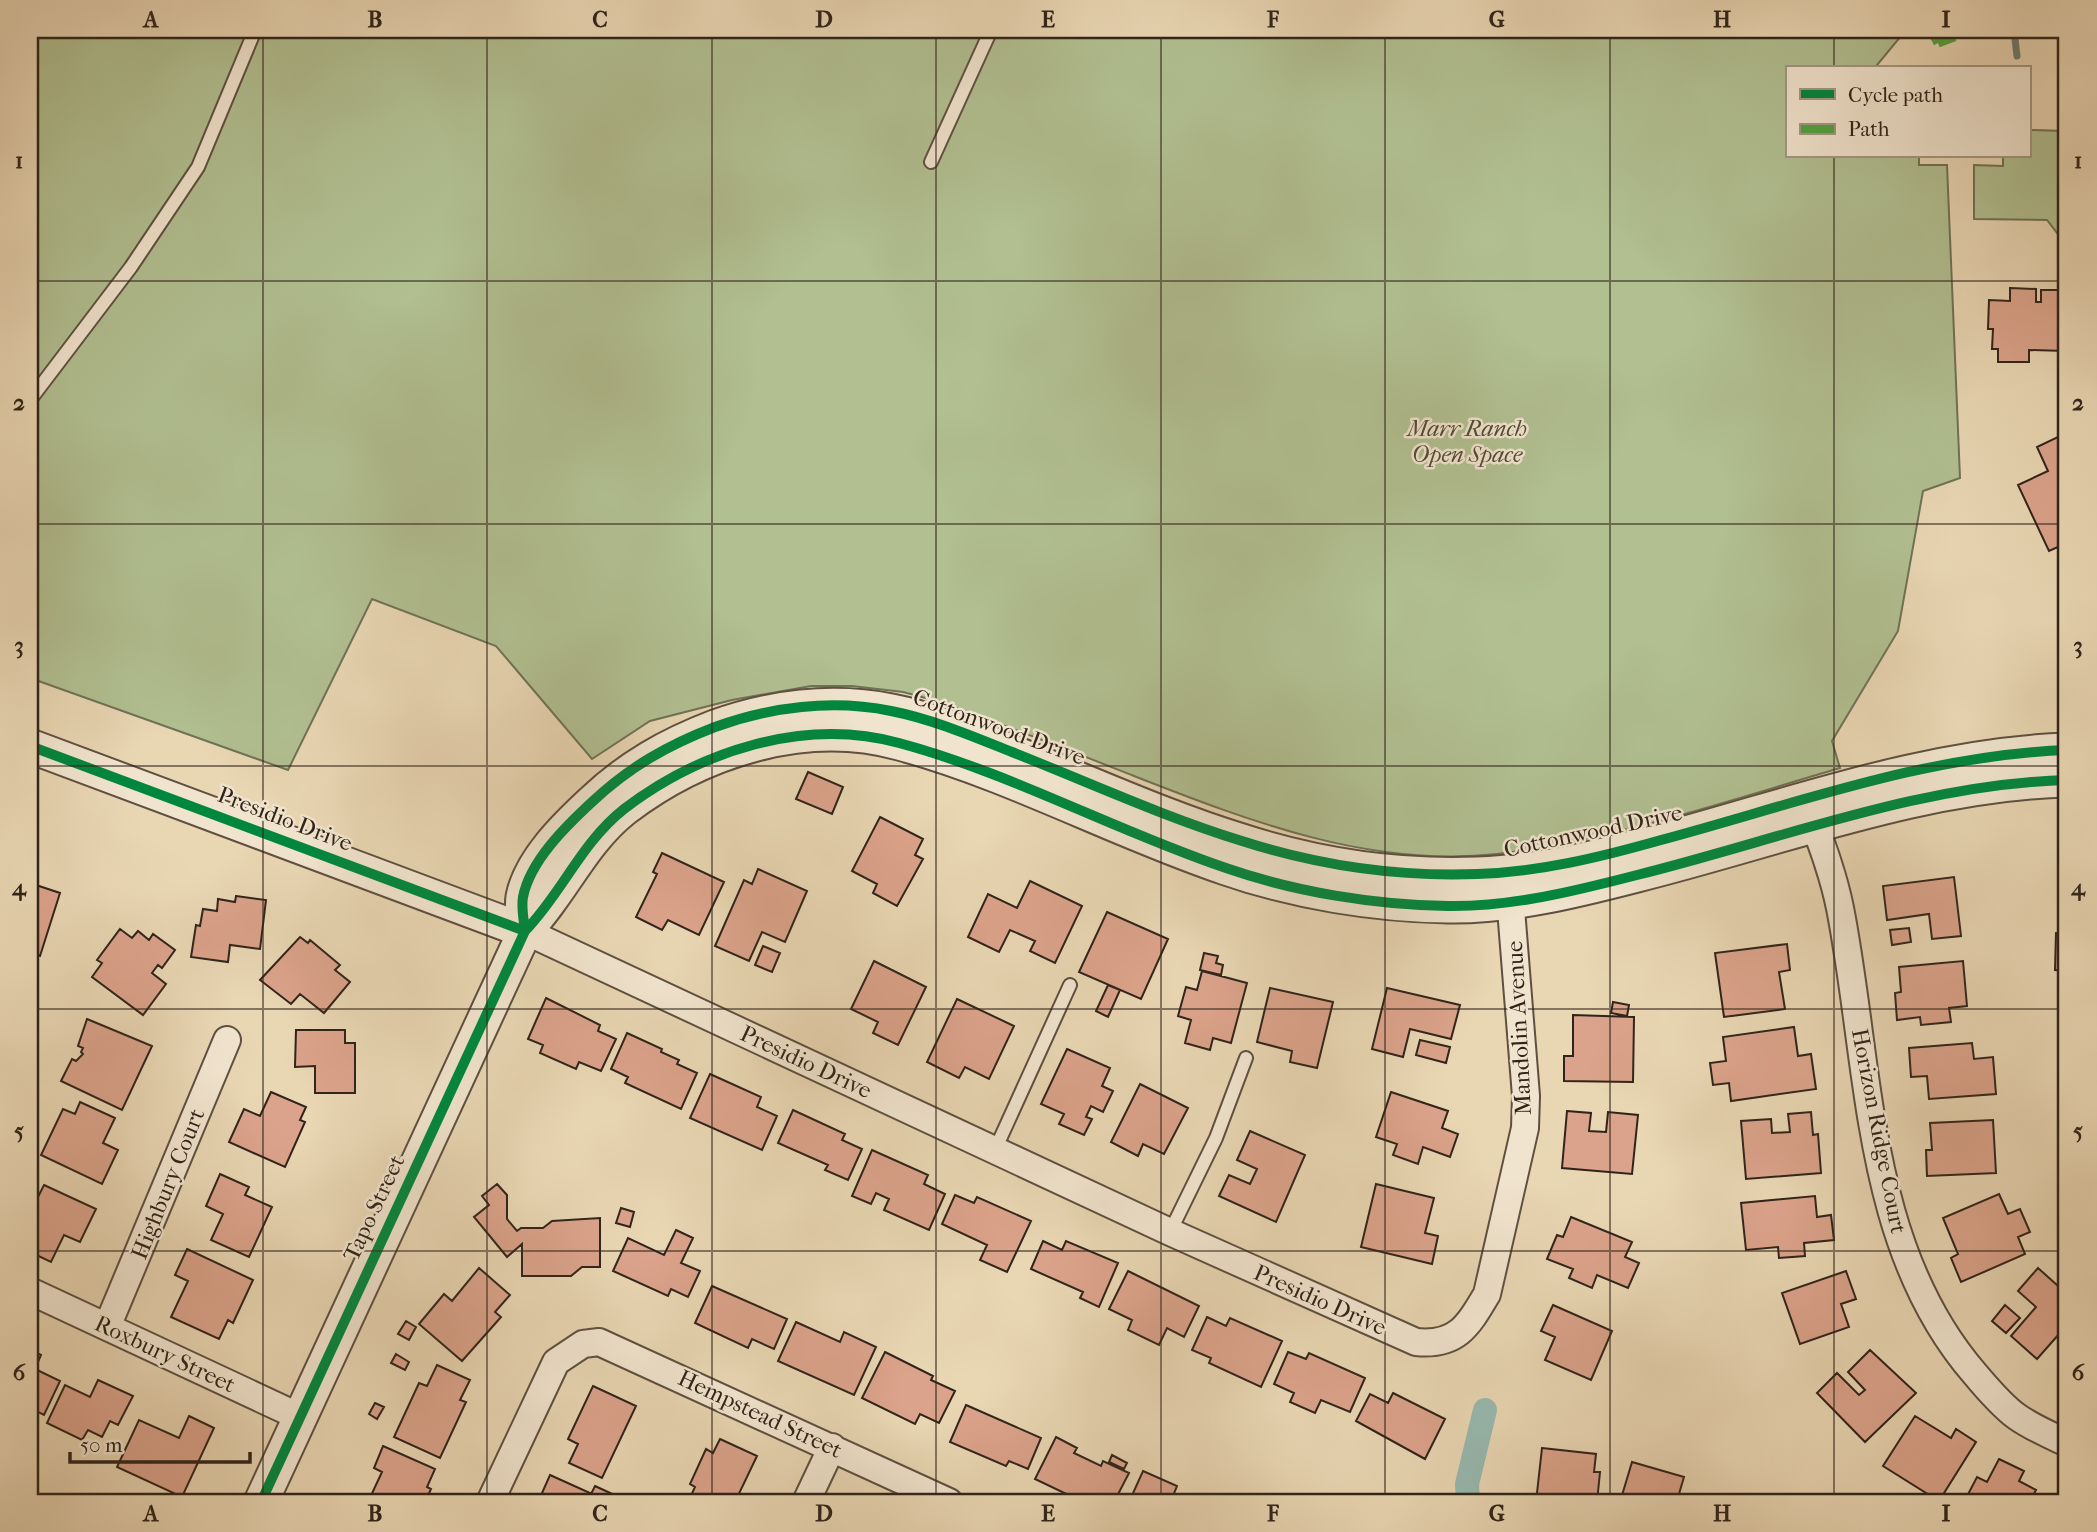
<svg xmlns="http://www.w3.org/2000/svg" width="2097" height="1532" font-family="'IM FELL French Canon',serif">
	<rect width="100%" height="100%" fill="#e9d6b3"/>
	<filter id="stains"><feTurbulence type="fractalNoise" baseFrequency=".00286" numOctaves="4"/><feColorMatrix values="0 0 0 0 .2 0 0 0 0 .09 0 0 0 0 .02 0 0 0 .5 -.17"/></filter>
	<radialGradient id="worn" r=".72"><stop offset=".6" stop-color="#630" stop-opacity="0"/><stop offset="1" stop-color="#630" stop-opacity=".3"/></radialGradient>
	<path fill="#b1bf91" stroke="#707256" stroke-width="2" d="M30 30H1906L1877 65 1878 68H1787V156H1919V165H1947L1960 478 1923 491 1898 631 1832 741 1840 768C1727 801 1614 840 1497 854 1370 868 1249 821 1134 776 1068 750 1003 724 937 701L903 692 852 686H811L732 700 650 721 592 759 496 646 372 599 288 770 30 678Z
		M2029 130 2067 131V246L2047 220 1974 219V165L2003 166V156H2029Z"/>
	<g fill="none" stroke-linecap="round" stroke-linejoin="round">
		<path stroke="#6e7d73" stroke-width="7" d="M2014 30 2017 56"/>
		<path stroke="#97b9ae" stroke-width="24" d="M1468 1502 1467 1484 1485 1410"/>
	</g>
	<path fill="#dba38b" stroke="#30241a" stroke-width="2" d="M2010 288 2036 289V302H2041V290H2067L2066 351 2029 350V362H1998V349H1992L1993 329H1988L1989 300 2010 301Z
		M2062 435 2067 446V543L2049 551 2018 485 2048 471 2037 447Z
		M808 772 843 787 832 814 796 799Z
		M880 817 923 839 915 855 923 859 897 906 873 893 877 884 852 871Z
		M2059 842H2067V894L2065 871H2059Z
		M662 853 724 882 699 935 668 920 662 930 636 917 657 874 653 872Z
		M758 869 807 891 785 942 762 932 749 961 715 946 744 880 752 884Z
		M1954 877 1961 936 1932 939 1929 914 1887 920 1883 886Z
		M1030 881 1082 906 1055 963 1030 951 1035 941 1010 930 999 952 968 937 988 894 1017 908Z
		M30 883 60 893 40 956 30 952Z
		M236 896 266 900 260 949 230 945 228 962 191 957 196 925 200 926 203 909 217 911 218 899 235 902Z
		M1107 912 1168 939 1141 999 1079 972Z
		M2067 913V971L2055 970 2056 933 2066 934Z
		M1909 928 1911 942 1892 945 1890 930Z
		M120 929 132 938 138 931 149 940 153 934 175 950 162 968 158 965 152 973 166 984 143 1015 92 977 102 963 97 960Z
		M300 937 308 943 310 940 340 965 335 970 350 982 324 1013 300 994 291 1004 260 980Z
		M1787 944 1790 970 1779 972 1785 1009 1724 1017 1715 953Z
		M763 946 780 953 772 972 755 965Z
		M1204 953 1218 956 1216 963 1223 965 1221 975 1200 970Z
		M874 961 926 987 898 1045 873 1033 878 1022 851 1009Z
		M1963 961 1967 1006 1949 1008 1951 1022 1921 1025 1920 1017 1897 1020 1895 993 1901 992 1899 967Z
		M1202 971 1247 983 1231 1043 1213 1038 1210 1050 1185 1043 1191 1020 1178 1016 1186 987 1197 990Z
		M1108 985 1120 990 1108 1017 1096 1011Z
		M1270 988 1333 1002 1317 1068 1290 1062 1292 1051 1257 1042Z
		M1387 988 1460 1005 1451 1039 1410 1029 1403 1057 1372 1049Z
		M546 998 600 1025 598 1031 616 1039 601 1071 579 1062 576 1069 540 1053 543 1045 528 1039Z
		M957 999 1014 1026 989 1079 965 1067 959 1078 927 1062Z
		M1613 1002 1629 1005 1627 1016 1611 1013Z
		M1573 1015 1634 1017 1633 1082 1564 1081V1056H1573Z
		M87 1019 152 1046 122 1110 61 1081 72 1059 76 1061 83 1054 81 1052 83 1048 78 1046Z
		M1794 1027 1798 1056 1811 1054 1816 1089 1731 1101 1729 1083 1713 1085 1710 1063 1726 1061 1723 1037Z
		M296 1030H345V1043H355V1093H315V1066L295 1067Z
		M627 1033 662 1049 661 1052 679 1060 677 1064 697 1073 681 1109 625 1083 628 1077 611 1069Z
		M1420 1040 1450 1047 1446 1063 1416 1055Z
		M1972 1043 1974 1059 1993 1057 1996 1094 1929 1099 1927 1076 1911 1077 1909 1048Z
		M1067 1049 1110 1068 1102 1086 1113 1091 1103 1112 1091 1106 1086 1117 1092 1119 1084 1135 1059 1124 1064 1114 1041 1104Z
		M710 1074 761 1097 757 1107 777 1116 762 1150 690 1118Z
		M1140 1084 1188 1108 1164 1154 1143 1144 1138 1156 1111 1142Z
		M271 1092 306 1107 300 1120 305 1122 285 1167 229 1142 244 1109 260 1116Z
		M1391 1092 1448 1111 1442 1128 1458 1134 1450 1157 1423 1147 1418 1164 1393 1155 1397 1144 1376 1137Z
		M80 1102 115 1118 103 1143 118 1150 102 1184 41 1155 63 1109 75 1114Z
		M793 1110 845 1134 842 1140 862 1149 848 1180 825 1170 828 1165 778 1143Z
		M1567 1111 1591 1113 1589 1131 1606 1132 1608 1112 1638 1115 1632 1174 1562 1168Z
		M1811 1112 1813 1135 1818 1134 1821 1173 1746 1179 1741 1121 1771 1119 1772 1133 1790 1132 1788 1114Z
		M1993 1120 1996 1173 1927 1176 1926 1150H1932L1930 1123Z
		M1250 1131 1305 1155 1276 1222 1219 1196 1229 1175 1250 1184 1257 1169 1237 1160Z
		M872 1150 928 1175 924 1184 945 1194 929 1230 884 1210 889 1199 876 1193 871 1204 852 1196Z
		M220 1174 249 1187 245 1195 272 1207 249 1257 211 1240 223 1214 206 1206Z
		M497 1184 507 1195V1219L517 1231 521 1228H543L552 1221 600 1218V1267H582L571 1276H522V1244L507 1257 474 1217 489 1205 482 1196Z
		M1376 1184 1434 1198 1425 1233 1438 1236 1432 1264 1361 1247Z
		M44 1185 96 1209 80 1242 64 1235 51 1262 30 1252V1203L34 1205Z
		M1999 1194 2008 1214 2020 1209 2030 1232 2018 1237 2025 1254 1961 1282 1951 1258 1958 1254 1943 1218Z
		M955 1195 974 1203 977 1197 1031 1221 1007 1272 980 1260 987 1245 942 1224Z
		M1815 1196 1817 1217 1831 1215 1834 1240 1804 1243 1805 1256 1779 1258 1778 1247 1746 1250 1741 1203Z
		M621 1208 634 1212 630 1227 616 1223Z
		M1571 1217 1632 1242 1625 1257 1639 1263 1628 1288 1597 1275 1592 1288 1569 1278 1573 1269 1547 1259 1557 1235 1563 1237Z
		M676 1230 693 1238 681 1263 700 1271 688 1297 671 1289 668 1296 613 1271 628 1238 664 1255Z
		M1043 1241 1062 1250 1066 1241 1118 1263 1099 1307 1080 1298 1083 1292 1031 1269Z
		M187 1249 253 1280 233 1323 228 1320 219 1339 171 1317 188 1281 175 1275Z
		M479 1268 510 1295 495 1312 501 1317 462 1361 419 1324 444 1294 452 1301Z
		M2038 1268 2067 1294V1325L2037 1359 2011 1336 2036 1307 2018 1291Z
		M1128 1271 1199 1306 1184 1337 1167 1328 1159 1345 1128 1330 1132 1320 1109 1309Z
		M1846 1271 1856 1299 1841 1304 1849 1327 1800 1344 1782 1293Z
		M712 1286 787 1319 774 1349 752 1339 748 1348 695 1323Z
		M1553 1305 1612 1331 1591 1380 1545 1360 1555 1337 1541 1331Z
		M2005 1305 2020 1318 2006 1333 1992 1321Z
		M1207 1317 1226 1326 1230 1318 1282 1341 1261 1387 1209 1363 1211 1358 1192 1350Z
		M406 1321 416 1327 409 1340 398 1334Z
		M796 1322 840 1342 844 1332 876 1347 854 1395 778 1361Z
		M30 1349 41 1355 35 1369 60 1381 44 1415 30 1408Z
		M1870 1350 1916 1393 1865 1442 1817 1393 1837 1373 1859 1395 1865 1390 1848 1372Z
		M885 1352 933 1376 931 1380 955 1391 939 1423 920 1414 915 1424 862 1398Z
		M1288 1352 1306 1359 1309 1353 1365 1378 1350 1412 1321 1400 1315 1413 1290 1402 1294 1393 1274 1384Z
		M396 1354 409 1362 405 1370 391 1363Z
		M437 1365 470 1380 460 1400 466 1402 440 1458 394 1437 419 1383 427 1386Z
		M98 1380 133 1396 118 1425 110 1421 102 1437 88 1430 82 1440 47 1423 65 1385 90 1397Z
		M593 1386 636 1406 602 1478 569 1463 578 1444 568 1439Z
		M1393 1393 1445 1419 1425 1459 1356 1421 1370 1394 1388 1403Z
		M375 1403 384 1407 377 1419 369 1414Z
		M966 1405 1041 1438 1028 1469 1009 1461 1006 1466 950 1442Z
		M189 1416 214 1428 182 1497 117 1467 139 1420 179 1438Z
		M1915 1416 1951 1438 1956 1429 1976 1442 1939 1501 1883 1466Z
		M1056 1437 1077 1448 1074 1453 1101 1466 1103 1461 1129 1473 1114 1502 1095 1498 1093 1502H1083L1035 1479Z
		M720 1439 757 1456 735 1502H688L695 1487 690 1484 706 1449 713 1453Z
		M383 1446 435 1469 427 1487 431 1489 425 1502H368L382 1472 374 1468Z
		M1542 1448 1596 1454 1594 1472H1600L1597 1502 1558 1499V1502H1536Z
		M1112 1455 1127 1463 1124 1469 1109 1462Z
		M1999 1459 2024 1471 2019 1481 2036 1490 2030 1502H1964L1977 1477 1987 1482Z
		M1632 1462 1684 1477 1679 1494 1683 1496 1681 1502H1615H1620Z
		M1143 1471 1177 1486 1171 1501 1174 1502H1129Z
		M550 1475 590 1493 586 1502H538Z
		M595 1486 621 1498 619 1502H587Z"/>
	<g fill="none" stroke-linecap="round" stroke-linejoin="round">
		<defs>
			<path id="service" d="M931 162 991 30
				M30 400 131 267 198 167 255 30
				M995 1150 1070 985
				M1170 1232 1216 1138 1246 1058"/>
			<path id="minor" d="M1808 807C1820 840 1833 873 1840 908 1871 1066 1864 1246 1975 1374 1988 1389 2000 1404 2016 1416 2031 1427 2050 1435 2067 1443
				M525 931 1170 1232 1416 1342C1457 1346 1468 1326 1487 1294L1525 1128 1526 1096 1509 884
				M30 1291 300 1417
				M107 1327 227 1040
				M490 1502 556 1362 583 1344 599 1342 949 1502
				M806 1502 832 1447"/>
			<path id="tertiary" d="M30 746 525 931
				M525 931C524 921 521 908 523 897 530 861 566 826 592 802 629 767 668 745 715 727 770 707 832 699 891 711 932 719 972 736 1012 752 1088 782 1164 817 1242 841 1320 866 1396 877 1477 874 1540 872 1601 857 1661 840 1795 804 1927 755 2067 750
				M261 1502 525 931C562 893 581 843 624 809 700 751 804 717 899 743 1011 773 1116 831 1226 868 1295 892 1375 905 1448 906 1511 907 1575 891 1637 875 1778 840 1920 784 2067 780"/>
		</defs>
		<use href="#service" stroke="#5e5040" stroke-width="16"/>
		<use href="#minor" stroke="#5e5040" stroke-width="30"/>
		<use href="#tertiary" stroke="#5e5040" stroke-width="37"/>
		<use href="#service" stroke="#f1e4ce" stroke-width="12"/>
		<use href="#minor" stroke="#f1e4ce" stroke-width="26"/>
		<use href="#tertiary" stroke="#f1e4ce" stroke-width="33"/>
		<path stroke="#52a340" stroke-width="9" stroke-dasharray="18 9" stroke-linecap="butt" d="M1205 30 1281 35 1299 30
			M1931 30 1938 43
			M1938 43 1973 30"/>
		<defs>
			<path id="cycleway" d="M30 746 525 931
				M525 931C524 921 521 908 523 897 530 861 566 826 592 802 629 767 668 745 715 727 770 707 832 699 891 711 932 719 972 736 1012 752 1088 782 1164 817 1242 841 1320 866 1396 877 1477 874 1540 872 1601 857 1661 840 1795 804 1927 755 2067 750
				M261 1502 525 931C562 893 581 843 624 809 700 751 804 717 899 743 1011 773 1116 831 1226 868 1295 892 1375 905 1448 906 1511 907 1575 891 1637 875 1778 840 1920 784 2067 780"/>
		</defs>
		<use href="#cycleway" stroke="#f1e4ce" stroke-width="15"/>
		<use href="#cycleway" stroke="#00873e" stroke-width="10"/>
	</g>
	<path fill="none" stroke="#30241a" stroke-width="2" stroke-opacity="0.55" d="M263 30V1502M487 30V1502M712 30V1502M936 30V1502M1161 30V1502M1385 30V1502M1610 30V1502M1834 30V68M1834 156V1502M30 281H2067M30 524H2067M30 766H2067M30 1009H2067M30 1251H2067"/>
	<g text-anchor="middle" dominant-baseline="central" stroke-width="5" stroke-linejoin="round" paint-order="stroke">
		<g font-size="23" font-style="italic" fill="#504b38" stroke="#f1e4ce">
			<text x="1467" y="428">Marr Ranch<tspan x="1467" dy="26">Open Space</tspan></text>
		</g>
		<g font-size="23" fill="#30241a" stroke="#f1e4ce">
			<text transform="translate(999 727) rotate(20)">Cottonwood Drive</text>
			<text transform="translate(285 819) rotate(21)">Presidio Drive</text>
			<text transform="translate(1593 831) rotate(-12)">Cottonwood Drive</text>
			<text transform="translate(1519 1028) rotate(-93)">Mandolin Avenue</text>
			<text transform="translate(806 1062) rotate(25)">Presidio Drive</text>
			<text transform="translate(1879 1131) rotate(79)">Horizon Ridge Court</text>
			<text transform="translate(168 1184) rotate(-68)">Highbury Court</text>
			<text transform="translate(374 1208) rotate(-65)">Tapo Street</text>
			<text transform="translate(1320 1300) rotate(24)">Presidio Drive</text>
			<text transform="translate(165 1354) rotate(25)">Roxbury Street</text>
			<text transform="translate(760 1414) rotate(25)">Hempstead Street</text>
		</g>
	</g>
	<rect width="2097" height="1532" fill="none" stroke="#e9d6b3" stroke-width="77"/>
	<rect x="1786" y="66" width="245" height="91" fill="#f1e4ce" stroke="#a49786" stroke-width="2"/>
	<rect x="1800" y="89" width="35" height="10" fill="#00873e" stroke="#a49786" stroke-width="2"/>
	<text x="1848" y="102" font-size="21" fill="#30241a">Cycle path</text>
	<rect x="1800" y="124" width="35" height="10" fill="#52a340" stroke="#a49786" stroke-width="2"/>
	<text x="1848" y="136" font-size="21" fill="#30241a">Path</text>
	<path d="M70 1452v10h180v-10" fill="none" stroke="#30241a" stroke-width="3.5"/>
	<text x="80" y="1452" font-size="21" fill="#30241a" stroke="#f1e4ce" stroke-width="5" paint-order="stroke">50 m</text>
	<rect x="38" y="38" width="2020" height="1456" fill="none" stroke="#30241a" stroke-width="2.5"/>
	<g font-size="23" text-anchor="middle" font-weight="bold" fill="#30241a">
		<text x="151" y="27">A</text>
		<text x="375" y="27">B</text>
		<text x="600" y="27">C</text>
		<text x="824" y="27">D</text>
		<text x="1048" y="27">E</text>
		<text x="1273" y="27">F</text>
		<text x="1497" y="27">G</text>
		<text x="1722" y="27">H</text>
		<text x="1946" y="27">I</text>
		<text x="19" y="168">1</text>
		<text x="2078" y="168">1</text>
		<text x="19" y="410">2</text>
		<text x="2078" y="410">2</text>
		<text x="19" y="653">3</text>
		<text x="2078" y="653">3</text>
		<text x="19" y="895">4</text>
		<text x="2078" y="895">4</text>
		<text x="19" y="1138">5</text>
		<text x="2078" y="1138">5</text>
		<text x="19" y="1380">6</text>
		<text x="2078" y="1380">6</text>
		<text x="151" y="1521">A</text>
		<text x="375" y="1521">B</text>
		<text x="600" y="1521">C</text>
		<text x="824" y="1521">D</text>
		<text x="1048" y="1521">E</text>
		<text x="1273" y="1521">F</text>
		<text x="1497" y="1521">G</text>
		<text x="1722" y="1521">H</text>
		<text x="1946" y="1521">I</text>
	</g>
	<rect width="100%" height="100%" filter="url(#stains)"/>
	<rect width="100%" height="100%" fill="url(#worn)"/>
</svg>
